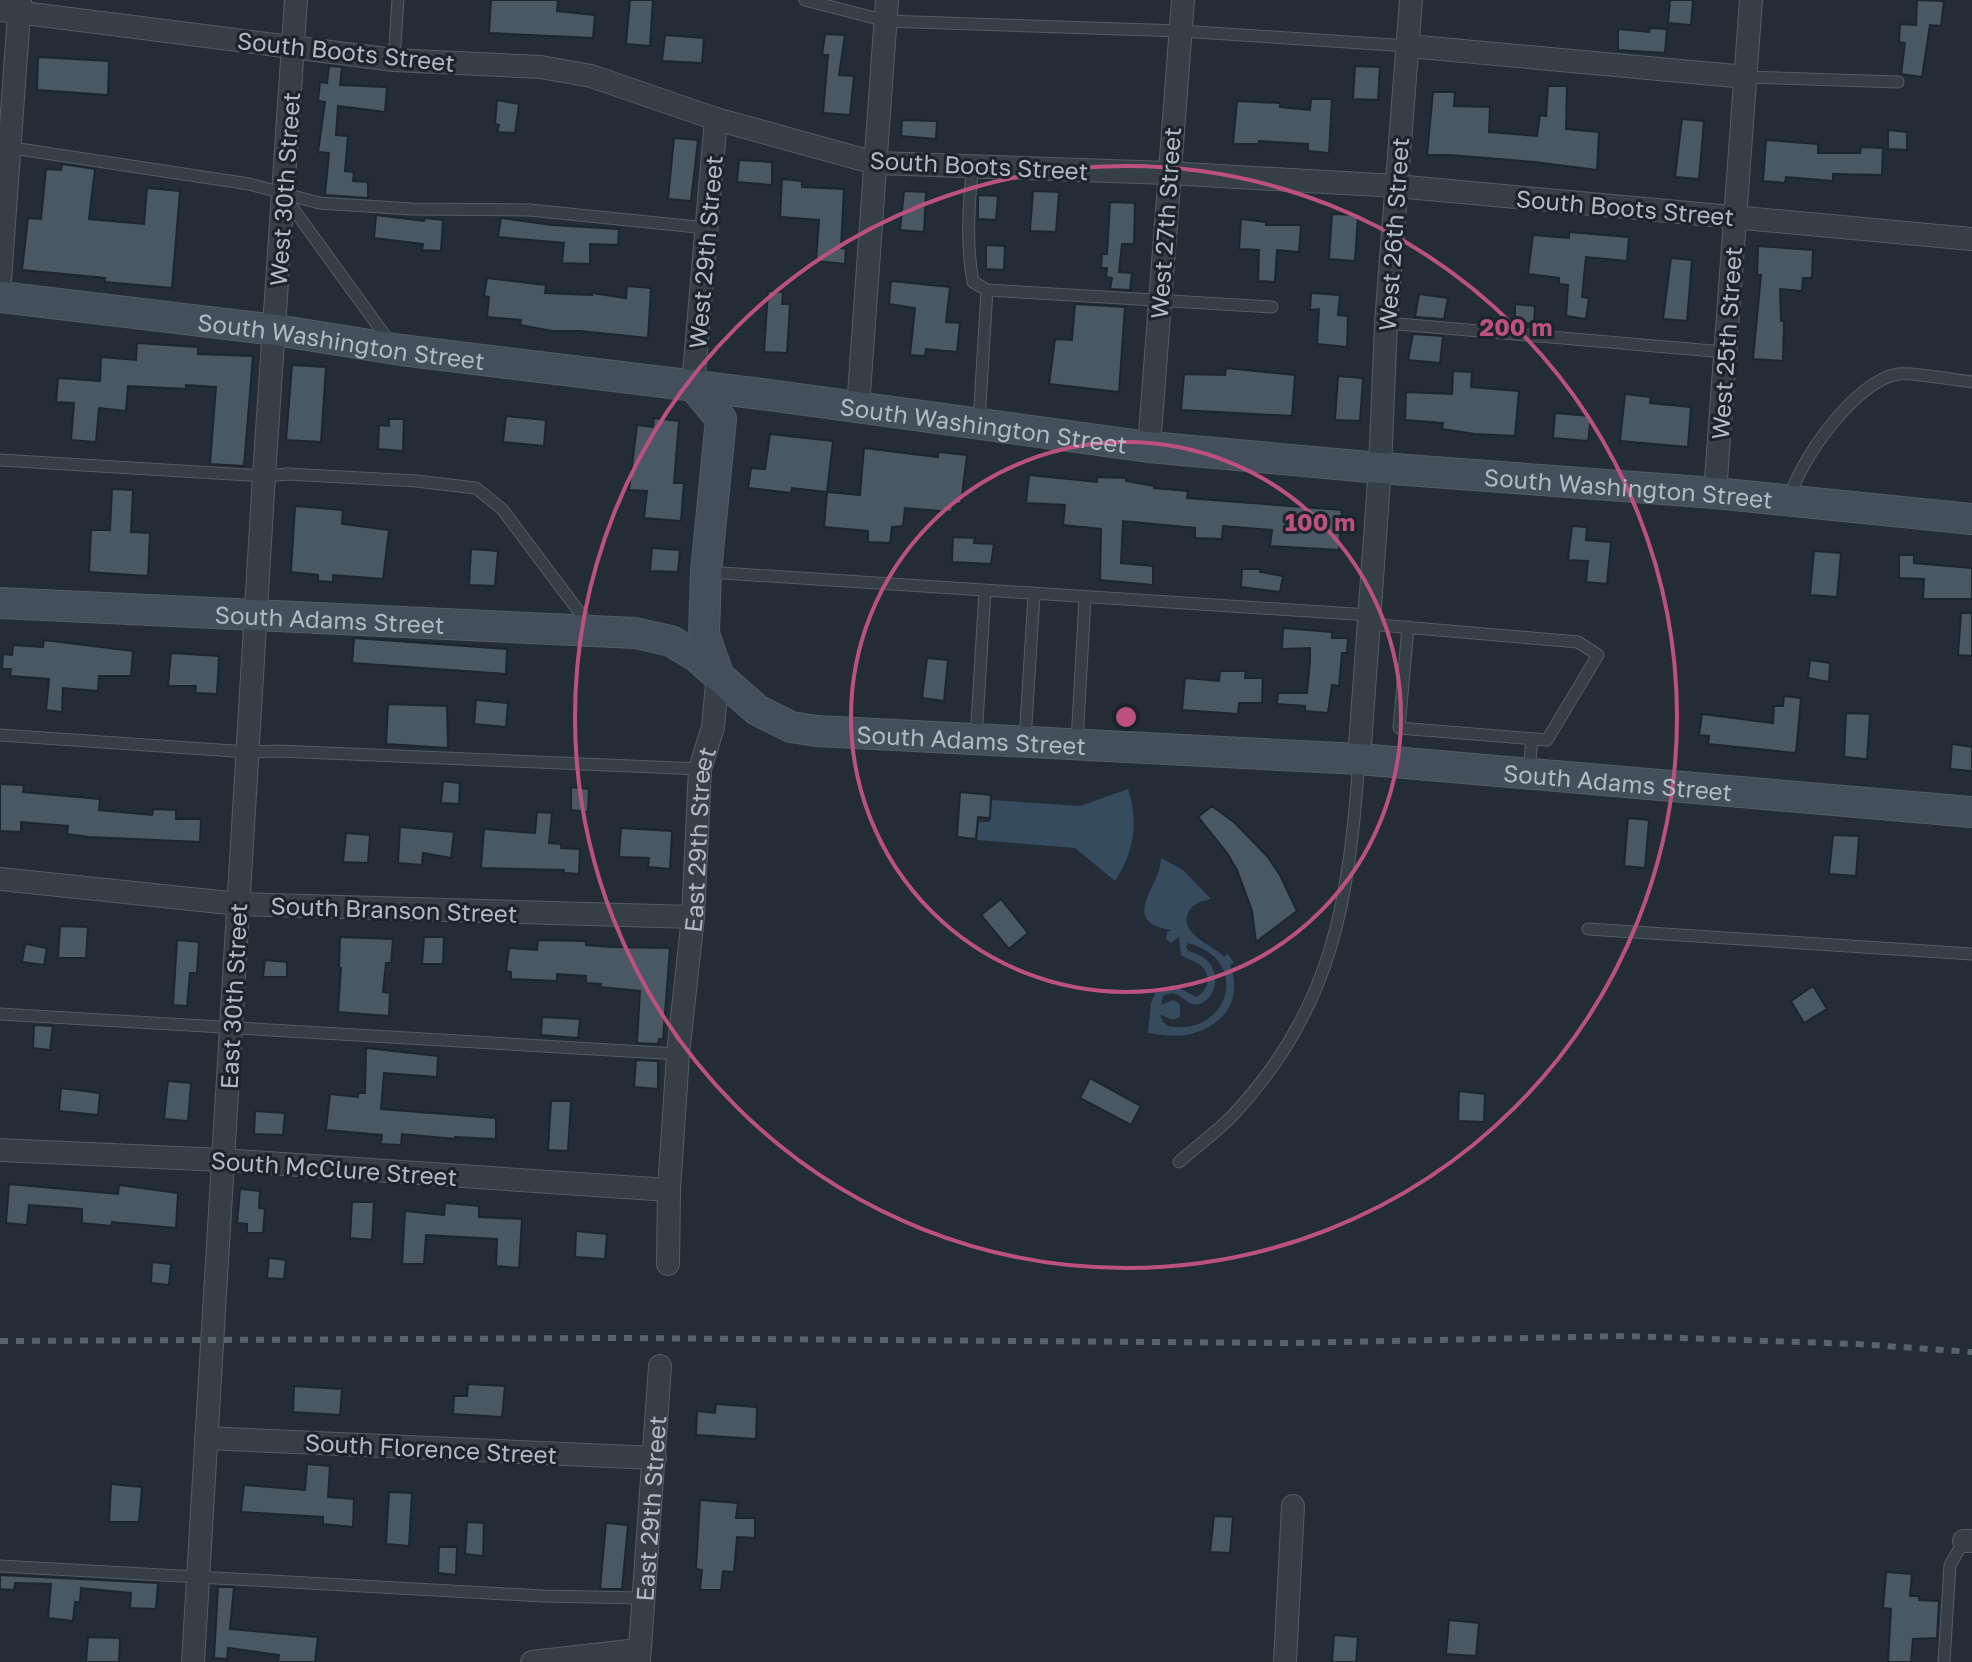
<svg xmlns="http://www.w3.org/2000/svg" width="1972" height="1662" font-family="'Golos Text',sans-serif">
	<rect width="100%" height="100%" fill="#222d37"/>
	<path fill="#364b5d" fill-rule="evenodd" d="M1128 789C1139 823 1134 852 1115 881L1075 848 977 840 979 822H990L992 800 1080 806Z
		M1161 858 1183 870 1211 899C1202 901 1194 903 1189 911 1177 934 1212 944 1224 957L1228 954 1234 963 1230 965C1244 1001 1222 1028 1186 1035 1174 1037 1161 1035 1148 1033L1151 1003 1156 991 1173 985 1196 997C1209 991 1213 974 1199 964 1193 960 1186 959 1181 955L1179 937 1171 943 1166 939 1167 932 1172 930C1117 922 1161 887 1161 858ZM1188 943C1254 961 1227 1038 1168 1026L1163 1022 1160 1015C1168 1016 1170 1023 1180 1017V1004L1173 1000 1161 1005 1163 996C1180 985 1186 1011 1202 1003 1219 994 1219 969 1205 959 1201 955 1194 953 1188 951L1186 947Z"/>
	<path fill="#4a5863" stroke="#1c262e" stroke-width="2" d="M491 0H558L557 11 595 15 593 38 489 33Z
		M630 0H653L650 46 626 44Z
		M1670 0H1693L1691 25 1668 23Z
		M1917 0 1944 1 1941 26 1930 25 1922 77 1901 74 1905 43 1899 42 1900 24 1916 25Z
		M1650 28 1667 29 1665 53 1618 50V29L1649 32Z
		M825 34 845 35 839 75 854 76 850 115 823 113 828 55H822Z
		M665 35 704 38 702 63 662 61Z
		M38 57 109 61 108 95 37 90Z
		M329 66 342 67 340 85 387 87 385 112 338 106 336 135 348 136 345 171 354 172 353 181 368 182V198L325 195 329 153 318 152 325 102 318 101 320 82 327 83Z
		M1355 66 1380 67 1378 100 1353 99Z
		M1548 86H1567L1566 129 1599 132 1597 170 1534 162 1450 155H1427L1433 92H1455L1454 106 1490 107 1489 132 1537 136 1540 115 1546 116Z
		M1311 99H1332L1329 153 1308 151V144L1259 141V144H1233L1237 101 1280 103V107L1310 110Z
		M497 100 519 104 515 133 497 132 499 125 495 124Z
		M1682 119 1704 121 1699 179 1675 177Z
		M902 120 937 121 936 139 901 136Z
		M1888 130 1907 132V150L1888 149Z
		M674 138 698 140 691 201 668 199Z
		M1766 140 1818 144V153H1860L1861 147 1883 148 1882 175 1833 174V181L1786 177 1785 183 1763 181Z
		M739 160 772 162V185L737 182Z
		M62 164 95 169 89 219 144 224 147 188 180 191 172 288 105 282V278L22 270 28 218 41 219 46 169 61 170Z
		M782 179 802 181V187L844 189 841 248 846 249 845 264 816 261 819 220 780 217Z
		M904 191 926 192 924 232 900 230Z
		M1033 191 1059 192 1056 232 1030 231Z
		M978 195 998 196 996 220 978 219Z
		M1110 202 1135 203 1134 244H1122L1119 272 1132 273 1130 290 1110 289 1112 278 1106 277 1107 268H1101L1102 254H1107Z
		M1332 214 1358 215 1355 261 1329 259Z
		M376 215 424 221 425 218 443 220 441 251 422 250 423 244 374 238Z
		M501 218 552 225 619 229 618 245 590 244V264L562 263 564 243 498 237Z
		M1241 219 1266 222V225H1301L1299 252 1277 250 1275 282 1258 281 1259 250 1239 249Z
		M1569 232 1629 237 1627 261 1586 257 1582 297 1589 298 1586 319 1566 316 1568 285 1559 284V278L1528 274 1533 235 1569 238Z
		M986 245 1005 246 1004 270 986 269Z
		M1758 246 1813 250 1812 278H1803L1802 291 1780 289 1781 321H1784L1783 361 1753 359 1761 275H1757Z
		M1671 258 1692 260 1687 321 1663 319Z
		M487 278 546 285 545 293 592 295V293L626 298 627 286 651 288 648 338 580 331H552L520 325 521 320 487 317 489 297 484 296Z
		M891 281 950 287 946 322 960 323 957 352 926 349 925 356 910 355 915 308 889 304Z
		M768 291 783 292 782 304H790L787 353 764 352Z
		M1311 293 1340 295 1338 315 1348 316 1347 347 1317 344 1319 309 1310 310Z
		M1419 294 1448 298 1444 319 1415 317Z
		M1075 304 1125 307 1119 392 1049 384 1055 339 1072 340Z
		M1515 304 1535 306 1534 324 1515 322Z
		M1413 334 1443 336 1440 363 1408 360Z
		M137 343 198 347V354L253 356 244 466 210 464 216 387 186 385V389L128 386 126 411 99 408 96 442 71 440 74 403 56 402 58 378 100 381 101 357 136 360Z
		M292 365 326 367 321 442 286 440Z
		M1226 368 1295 375 1292 416 1181 410 1184 374 1225 375Z
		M1453 371 1472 372 1471 387 1519 391 1515 436 1475 434 1442 429 1443 423 1405 420 1406 392 1452 394Z
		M1338 376 1363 378 1360 421 1335 420Z
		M1625 394 1651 397 1650 403 1691 407 1688 447 1620 441Z
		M1555 413 1591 416 1588 441 1553 438Z
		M506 416 546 420 544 446 503 442Z
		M654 418 679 421 674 483H684L681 521 644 518 647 491 629 490 637 425 653 427Z
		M389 419H404L403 451 378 449 379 425 389 426Z
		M770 434 833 441 827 492 792 488 791 493 748 488 751 468 765 469Z
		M864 448 938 457V452L967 455 961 504 953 503 952 512 905 508 903 526 892 527 890 543 868 542V531L824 527 827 492 860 495Z
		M1029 475 1097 482V477L1126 478V481L1154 486V488L1188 491 1187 498 1342 510 1339 550 1270 546 1272 530 1223 526 1222 539 1195 538V528L1123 521 1121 563 1153 566V585L1100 580 1101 529 1063 525 1065 505 1026 503Z
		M112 489 133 490 131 532 150 533 148 576 89 572 91 530H110Z
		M295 506 343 510 342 524 389 530 383 579 333 575V582L318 581V575L291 572Z
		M1572 526 1587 527 1586 540 1611 542 1607 584 1586 582 1588 561 1568 560Z
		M953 537 975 538 974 543 994 544 991 564 952 562Z
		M652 548 680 550 678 572 650 571Z
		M471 549 498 551 495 586 469 585Z
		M1814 551 1841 553 1837 597 1810 595Z
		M1899 555H1914V563L1972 568V599H1923L1924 579 1899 578Z
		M1242 569H1260V572L1283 576 1280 592 1241 587Z
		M1961 613H1972V656L1958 655Z
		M1283 628 1332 632V638H1348L1347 653H1342L1339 686 1332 685 1328 713 1305 711V706L1277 704 1278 693H1307L1310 661V648L1282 649Z
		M354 638 507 649 506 674 352 663Z
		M44 640 133 651 131 676H99L98 691 63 688 62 712 46 710 49 679 10 676 11 669H2L3 654 12 655 13 645 43 647Z
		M171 653 219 656 217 694 195 693 196 686H168Z
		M927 658 948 660 944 701 922 698Z
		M1810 660 1830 663 1829 682 1808 678Z
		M1220 671H1246L1245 678H1263L1262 703H1239L1238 714 1182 710 1185 678 1219 681Z
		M1784 696 1801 698 1796 753 1708 744 1709 736 1699 735 1702 714 1773 723 1774 706H1783Z
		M476 700 508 703 506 727 474 724Z
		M388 704 447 706 448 748 386 744Z
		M1846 713 1870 714 1867 759 1844 757Z
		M1952 744 1972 747V771L1950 769Z
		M443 781 460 783 459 804 441 803Z
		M0 784 24 785 23 792 100 799 99 810 152 815 153 809 176 810V819H201L200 842 89 837 67 834 68 826 21 822V832L0 831Z
		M571 787 589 789 588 812 571 810Z
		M960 792 991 795 990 818 978 817 976 839 957 837Z
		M1212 806 1235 823 1267 856 1280 875 1297 911 1256 942 1252 911 1237 870 1227 853 1198 817Z
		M537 812 552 813 549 843 561 844V848L580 849 579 874 564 873V870L481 868 484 829 535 833Z
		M1628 818 1649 820 1645 868 1624 866Z
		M400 827 454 832 451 858 423 853 422 865 398 863Z
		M621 828 672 831 670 869 648 867 649 858 619 857Z
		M346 833 370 835 368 863 343 862Z
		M1833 835 1859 836 1856 876 1829 874Z
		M1001 899 1028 933 1009 949 981 915Z
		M60 926 88 927 86 958H58Z
		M340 937 393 939 391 963H386L383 992 390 993 389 1016 338 1012 341 968H339Z
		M424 937H444L443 964H422Z
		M177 940 199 942 197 973H190L187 1006 173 1005Z
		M538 940 586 941V945L611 947 670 948 663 1039H659L658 1044 637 1043 640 991 600 987 601 984 586 983V976L557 974V981L511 979V972L506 971 509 948 537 950Z
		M25 944 47 948 44 965 22 962Z
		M265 960 287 962V977H263Z
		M1813 986 1827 1009 1804 1023 1791 1001Z
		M542 1017 580 1019 578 1038 541 1035Z
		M34 1025 53 1026 50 1050 33 1048Z
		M366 1048 438 1056 437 1077 384 1073 381 1109 496 1118V1139L455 1137V1139L402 1134 401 1145 381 1144 382 1135 326 1130 330 1094 358 1097V1093H365Z
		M636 1060 658 1061V1089L634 1087Z
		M1090 1078 1141 1106 1131 1125 1080 1098Z
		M168 1081 191 1083 188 1121 164 1119Z
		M61 1088 100 1093 98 1115 59 1111Z
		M1459 1091 1485 1094 1484 1122 1458 1121Z
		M551 1101H571L568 1151 548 1150Z
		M255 1111 285 1113 283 1135 254 1134Z
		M9 1184 118 1194 119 1185 178 1193 176 1228 112 1222 111 1226 82 1223V1209L29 1205 27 1225 6 1223Z
		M240 1189 260 1191 259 1208 265 1209 263 1233H247V1224L237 1223Z
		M352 1202H374L372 1240 350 1238Z
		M445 1203 479 1206V1217L522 1219 519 1268 496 1266 497 1239 426 1235 424 1264H402L405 1211 444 1215Z
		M576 1231 607 1234 605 1259 575 1257Z
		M269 1258 286 1260 284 1279 267 1278Z
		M152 1262 171 1264 169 1285 151 1283Z
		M468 1384 505 1386 502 1417 453 1414 454 1396H467Z
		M294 1386 342 1389 340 1415 293 1412Z
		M716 1404 757 1407 756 1439 696 1435 697 1411 715 1413Z
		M307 1464 330 1466 328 1497 354 1499 353 1527 323 1524V1517L241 1512 244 1485 305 1490Z
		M111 1484 142 1487 139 1522H109Z
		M389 1492 412 1493 409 1546 386 1544Z
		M700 1500 738 1503 736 1518H755V1538L737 1537 734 1572 723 1571 721 1590H700L702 1570 696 1569Z
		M1214 1516 1233 1517 1230 1553 1210 1552Z
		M467 1522 484 1523 483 1556 465 1554Z
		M606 1523 628 1525 622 1589H600Z
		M439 1547H457L456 1575 438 1573Z
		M1886 1572 1912 1574 1910 1596H1919V1600L1939 1601 1937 1638 1913 1639 1911 1662H1888L1891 1609 1883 1608Z
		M0 1575 158 1583 156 1609 130 1608 131 1593 81 1588 80 1602H75L73 1621 48 1618 51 1584 15 1583 14 1590 0 1589Z
		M218 1587H234L230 1629 318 1637 315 1662H278L279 1655 228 1648 227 1659 214 1658Z
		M1449 1620 1479 1623 1476 1656 1446 1654Z
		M1334 1635 1358 1637 1356 1662H1332Z
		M88 1637 120 1638 119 1662H86Z"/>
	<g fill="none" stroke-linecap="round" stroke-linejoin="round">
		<defs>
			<path id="lane" d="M805 0 886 21 1181 31 1408 46
				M394 60 398 0
				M1746 77 1898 82
				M6 147 249 184 319 203 412 209 530 210 707 228
				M973 166C968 205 966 244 973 282L987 290 1272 307
				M284 196 389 341
				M1386 323 1725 352
				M979 422 987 290
				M0 460 264 476 288 474 416 481 476 488 502 509 589 625
				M1789 500C1798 462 1856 380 1898 374 1912 372 1955 380 1972 382
				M707 572 1369 615
				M1368 624 1578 642 1598 655 1547 740 1399 728 1408 627
				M0 735 248 752 279 751 700 769
				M976 738 985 591
				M1025 740 1034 595
				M1077 742 1085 598
				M1529 770 1532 739
				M1588 929 1972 954
				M0 1014 678 1054
				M1179 1162C1197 1146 1218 1131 1234 1114 1334 1007 1349 898 1359 760
				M0 1566 543 1596 642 1598
				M1944 1662 1950 1565 1964 1541"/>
			<g id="street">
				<path d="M0 10 394 60 541 67 591 76 716 119 875 163 1168 173 1396 186 1972 239"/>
				<path d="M1408 46 1746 77"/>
				<path d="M0 280 20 0"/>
				<path d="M693 385 716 119"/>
				<path d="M858 408 887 0"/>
				<path d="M1149 447 1183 0"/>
				<path d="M1715 493 1751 0"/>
				<path d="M1359 759 1380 468 1386 323 1411 0"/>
				<path d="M0 879 239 904 693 917"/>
				<path d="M0 1150 223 1160 669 1190"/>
				<path id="s1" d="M668 1264 669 1190 678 1054 693 917 700 769 713 727 718 674"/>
				<path d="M206 1438 655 1458"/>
				<path d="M1964 1541H1972"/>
				<path d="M193 1662 264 476 296 0"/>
				<path d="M532 1662 638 1650"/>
				<path id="s2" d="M639 1662 660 1366"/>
				<path d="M1285 1662 1293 1506"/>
			</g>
			<g id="secondary">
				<path id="s3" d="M0 297 276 330 401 350 761 394 1149 447 1380 468 1715 493 1972 519"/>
				<path d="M693 385 721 419 706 572 704 634 718 674"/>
				<path id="s4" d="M0 603 635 633 671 641 696 656 757 710 791 727 817 731 1359 759 1972 812"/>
			</g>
		</defs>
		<use href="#lane" stroke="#535d65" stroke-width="13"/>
		<use href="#street" stroke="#535d65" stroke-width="24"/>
		<use href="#secondary" stroke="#535d65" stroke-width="32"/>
		<use href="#lane" stroke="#353f47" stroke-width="11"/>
		<use href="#street" stroke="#353f47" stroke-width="22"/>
		<use href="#secondary" stroke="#434f5a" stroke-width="30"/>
		<path stroke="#57636e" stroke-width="6" stroke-dasharray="8 8" stroke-linecap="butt" d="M0 1341 617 1338 1292 1343 1625 1336 1857 1344 1972 1352"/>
	</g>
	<g fill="none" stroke="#bc5180" stroke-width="4">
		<circle cx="1126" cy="717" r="275"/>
		<circle cx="1126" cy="717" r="551"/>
	</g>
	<g text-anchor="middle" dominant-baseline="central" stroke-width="6" stroke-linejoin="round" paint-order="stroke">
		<g font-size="24" fill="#b0bac4" stroke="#1b242c">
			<text transform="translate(346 51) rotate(6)">South Boots Street</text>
			<text transform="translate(979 165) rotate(3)">South Boots Street</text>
			<text transform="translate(284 189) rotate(-86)">West 30th Street</text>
			<text transform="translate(1625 207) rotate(5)">South Boots Street</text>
			<text transform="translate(1165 223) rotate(-86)">West 27th Street</text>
			<text transform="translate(1393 234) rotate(-86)">West 26th Street</text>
			<text transform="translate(705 252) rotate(-85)">West 29th Street</text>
			<text stroke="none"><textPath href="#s3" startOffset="344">South Washington Street</textPath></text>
			<text transform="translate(1726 343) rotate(-86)">West 25th Street</text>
			<text stroke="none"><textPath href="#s3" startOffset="992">South Washington Street</textPath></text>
			<text stroke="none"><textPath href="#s3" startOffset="1640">South Washington Street</textPath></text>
			<text stroke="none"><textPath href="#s4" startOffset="330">South Adams Street</textPath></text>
			<text stroke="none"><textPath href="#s4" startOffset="1002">South Adams Street</textPath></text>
			<text stroke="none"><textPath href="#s4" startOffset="1650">South Adams Street</textPath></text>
			<text stroke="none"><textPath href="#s1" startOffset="426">East 29th Street</textPath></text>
			<text transform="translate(394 909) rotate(2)">South Branson Street</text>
			<text transform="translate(233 996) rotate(-87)">East 30th Street</text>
			<text transform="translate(334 1168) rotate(4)">South McClure Street</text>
			<text transform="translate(431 1448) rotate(3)">South Florence Street</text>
			<text stroke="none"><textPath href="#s2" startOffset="154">East 29th Street</textPath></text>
		</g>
	</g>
	<circle cx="1126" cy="717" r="12" fill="#bc5180" stroke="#1b242c" stroke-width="4"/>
	<g font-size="24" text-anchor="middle" font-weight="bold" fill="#bc5180" stroke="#1b242c" stroke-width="6" stroke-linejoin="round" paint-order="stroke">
		<text x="1516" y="336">200 m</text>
		<text x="1320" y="531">100 m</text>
	</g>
</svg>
